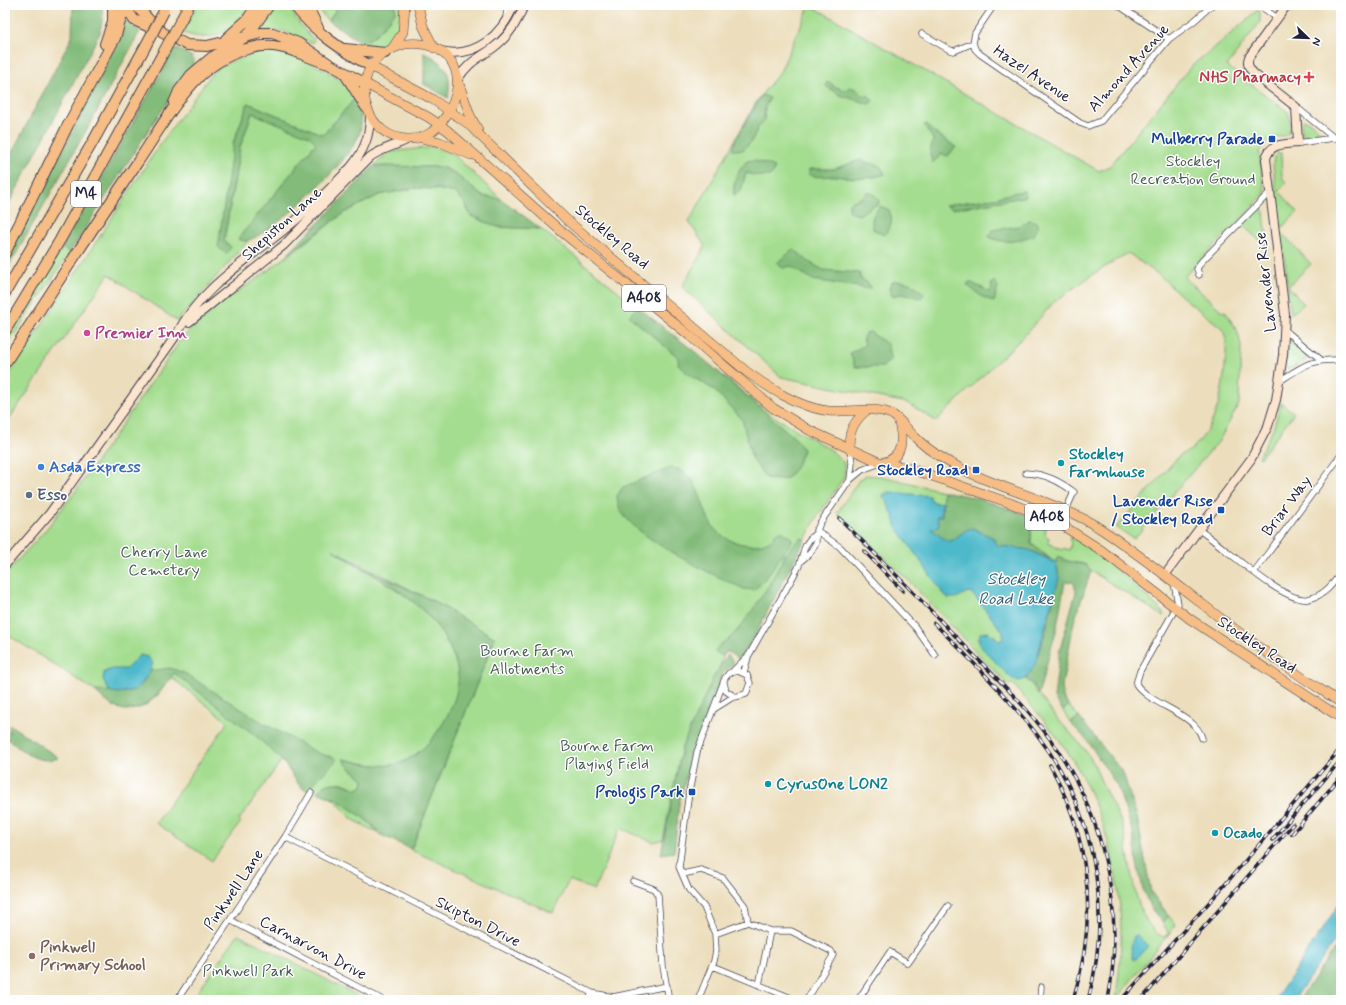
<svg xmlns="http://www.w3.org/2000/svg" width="1346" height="1005" font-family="Mynerve,sans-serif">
	<rect width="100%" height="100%" fill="#fff"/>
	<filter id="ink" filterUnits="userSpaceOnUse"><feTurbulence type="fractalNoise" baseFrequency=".025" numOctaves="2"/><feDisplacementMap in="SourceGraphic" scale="8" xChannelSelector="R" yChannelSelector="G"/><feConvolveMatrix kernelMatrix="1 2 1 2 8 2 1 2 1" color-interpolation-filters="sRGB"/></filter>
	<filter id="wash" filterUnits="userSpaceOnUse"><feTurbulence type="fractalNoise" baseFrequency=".012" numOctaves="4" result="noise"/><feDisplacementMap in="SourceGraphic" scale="16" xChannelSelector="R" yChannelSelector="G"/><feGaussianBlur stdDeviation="0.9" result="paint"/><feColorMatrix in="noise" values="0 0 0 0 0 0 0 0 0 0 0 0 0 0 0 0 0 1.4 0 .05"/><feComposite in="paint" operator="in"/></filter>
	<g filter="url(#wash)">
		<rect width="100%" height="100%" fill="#ecdebc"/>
		<path fill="#a4dd8f" stroke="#638065" d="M197 5H246C246 11 241 17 237 21 220 39 205 40 183 33Z
			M275 5H288L301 26 314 40 312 43 284 31 260 30Z
			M316 5H332L335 11 329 21 326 19Z
			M395 5H400C401 20 401 33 388 43 384 45 381 48 376 49 371 49 365 48 360 47L362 43C377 37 385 24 395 12Z
			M810 5 1099 171 1110 166 1193 64 1207 54 1258 10 1260 12V22L1227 66 1288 112C1291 120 1292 129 1287 135L1271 139 1259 151 1265 194 1184 277 1223 312 1225 311 1238 332 1241 346 1239 404 1219 441 1134 539 1116 527C1137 504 1157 481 1177 458 1182 453 1190 452 1195 446 1216 424 1223 394 1225 364 1226 353 1228 339 1222 328L1185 299 1159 275 1128 253 1095 273 1054 302 1023 337 936 421 907 403 781 377 682 287 705 246 689 222 758 99 780 72Z
			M262 50C291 50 340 72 356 97L325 133 321 134 248 103 233 143 224 241 240 147 252 113 310 136 316 143 238 239 248 241 177 321 109 274 5 425V381L161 143 213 72 221 66Z
			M1303 120C1308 119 1317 127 1320 132L1318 135 1303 136 1301 124Z
			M433 147 453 154 501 199 482 196 454 173 442 167 374 166 389 152Z
			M1277 153H1281L1282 177 1286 183 1279 191 1298 212 1280 229 1273 164 1274 156Z
			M415 188 437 189 456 193 464 202 471 216 498 227 541 229 773 416 831 450 843 462 845 470 844 477 816 519 740 660 727 651 723 656V659L682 747 663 840 653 842 620 828 594 890 569 880 553 913 411 850 495 638 435 602 339 553C375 577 420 598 443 635 451 647 459 667 459 681 458 709 428 753 401 763 383 769 362 763 344 759L347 765 364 780 363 786 357 789 340 782 318 792C339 797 366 817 379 834L352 819 335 800 310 788 308 791 300 786 282 760 239 820 241 822 212 861 156 823 228 722 171 677 158 695 145 706 134 709 114 707 95 691 5 633V574L44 532 78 488 183 337 218 305 254 281 344 213 379 195Z
			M1261 208 1264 212 1268 248 1242 225 1257 210Z
			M1281 232 1311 264 1288 286 1304 304 1291 314Z
			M62 248 70 252 5 349V342Z
			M1291 342 1304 352 1307 357 1305 361 1288 370 1285 366 1288 345Z
			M1281 403 1294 413 1260 458 1259 456 1273 429Z
			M866 475 881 476 943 491 944 502 936 503C916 490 909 493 888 502 888 510 896 517 897 526L948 598 968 592 972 593 1003 632 1004 639 999 641 994 635 978 638 979 643 1018 681 1026 679C1036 688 1043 701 1052 712 1066 730 1085 746 1095 766 1099 775 1101 783 1106 792 1113 806 1122 820 1125 836 1130 863 1135 924 1163 937L1167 935 1168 932 1162 922 1169 916 1176 925 1116 999C1118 980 1121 960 1121 941 1122 878 1105 813 1072 759 1055 732 1033 708 1012 683L1009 686 907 579 837 513 859 480Z
			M1034 517 1047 523 1045 534 1049 538 1048 543 1062 550 1064 548 1069 550 1071 545 1069 536 1080 542 1125 576 1163 612V616L1091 571C1083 560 1082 565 1072 562 1065 561 1063 558 1056 560V563C1047 557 1040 548 1031 544V525Z
			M1068 705 1079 717 1070 723 1063 711Z
			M238 934 366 1000H192Z"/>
		<path fill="#83bc7a" stroke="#526f5a" d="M73 5H101L103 15 100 33 5 211V166L72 37Z
			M332 5H395V12C385 24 377 37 362 43L329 21 335 11Z
			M126 20 140 31 86 131 5 273V258L61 155 118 41Z
			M175 48 191 56 194 60 192 67 155 120 70 252 62 248Z
			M424 52C447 64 452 72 448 98L424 84Z
			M827 82 831 83 833 86 845 90 851 87 857 90 862 95 869 96 873 101 869 104 840 95 826 86Z
			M762 95 770 98 765 107 764 121 758 128 751 142 743 150H732L737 137Z
			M356 97C361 109 363 122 359 135 349 162 276 231 249 240 246 242 241 240 238 239L316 143 309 136 252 113 240 147 224 241 231 247 226 254 218 247 233 144 248 103 321 134 325 133Z
			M927 124 935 133 956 147 948 156 942 154 932 163 930 153 933 139 924 125Z
			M754 160 775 167 773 174C765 179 755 175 746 173L741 191 734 195C733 180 737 172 747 161Z
			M860 160 880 166 885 174C869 180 851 178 834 176 825 176 818 178 809 175V169H834Z
			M374 166 442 167 454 173 482 196 501 199 541 229 498 227 471 216 464 202 456 193 437 189 415 188 379 195 344 213 288 254Z
			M1022 191H1026L1024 197 953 209 945 205 994 198Z
			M867 192C874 194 878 195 879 204L873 206 859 215 849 212V203L862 197Z
			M880 206 889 210C894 220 891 227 884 235L873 229C870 218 874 214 880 206Z
			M1030 220 1036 222 1038 227 1034 235C1016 241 1007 245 989 237L992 230 1019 226Z
			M794 249 809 262 823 270 860 273V278L869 284 871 289 813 280 791 266 783 268 777 263Z
			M895 281C908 281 915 284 924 294L921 298 901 294 892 296 889 288 891 283Z
			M994 281 998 287 994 302 981 296 967 285 969 282 985 289 988 292 992 289 991 284Z
			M637 307 694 351 797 440 803 450 796 468 786 479 776 480 766 478 752 459 742 419 714 390 687 373 678 364 679 358 629 316Z
			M870 332 887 344 891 359 883 367H855L850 353 865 345 863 339 865 333Z
			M670 468C698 468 700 505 711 524 720 541 752 551 769 541 772 539 775 534 777 532H783L791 537 792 541 765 579 754 590 744 589C710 573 644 543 622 513 619 508 617 501 617 496L623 487Z
			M943 491 973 497 1034 517 1031 525V544L1050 559 1029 550 996 545 993 538 972 528 952 541 945 540 930 529 939 524 937 516H942Z
			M802 538 805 539 761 624 740 660 727 651 723 656 715 652C720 641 726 643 732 636 746 621 756 605 767 588 774 577 790 542 802 538Z
			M333 550 366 569 435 602 495 638 411 849 379 834 371 823 336 799 317 792C330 778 342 783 357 789L363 786 364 780 347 765 343 759C361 763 382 769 400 763 428 754 456 710 458 683 460 668 451 649 444 637 423 598 369 574 333 550Z
			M1058 557C1062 558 1066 561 1071 562 1081 565 1084 561 1091 571L1074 622 1062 685 1063 697 1068 705 1063 711 1054 698 1060 649 1076 592 1074 583 1071 581 1065 582 1056 631 1038 695 1033 684 1026 679C1041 656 1055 600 1058 572 1058 568 1056 564 1056 560Z
			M728 655 734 663 723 673 693 749 679 804 674 852 661 854 682 747 714 676Z
			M170 668 184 673 260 721 308 748 320 754 336 758V761L312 785 308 791 300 786 282 760 256 736 174 673C160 692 143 719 114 707 108 704 101 696 95 691L126 692 141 685 150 671Z
			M1079 717 1123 773 1137 817 1151 892 1169 916 1162 922 1150 907 1143 889 1137 863 1133 832 1117 786 1087 740 1070 723Z
			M10 725 59 758C39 765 23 752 8 739Z
			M1341 939V987L1331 1000H1299Z"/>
		<path fill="#4eb9cb" stroke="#386e83" d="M890 492 930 496V499L936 503 944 502 941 508 942 517 939 515 937 516 939 524 937 528 931 529 945 540 952 541 966 530 972 528 993 538 996 545 1029 550 1056 563 1059 578 1035 665 1026 679 1018 681 1011 678 982 648 979 643 980 633 989 632 999 641 1003 639V632L972 593 968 592 956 598H948L942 592 896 526C896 517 888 510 888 502L883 497 884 494Z
			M140 655 148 657 153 663 150 671 141 685 135 690 118 693 109 691 103 679 104 672 112 669H126Z
			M1341 901V932L1294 1000H1275Z
			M1137 935 1148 946 1136 959 1133 960 1131 948 1134 936Z"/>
	</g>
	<g filter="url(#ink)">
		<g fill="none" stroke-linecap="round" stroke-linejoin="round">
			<defs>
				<path id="street" d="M1118 5 1169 39
					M1259 5 1277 18
					M506 17 508 5
					M922 34 950 50 954 51 973 43
					M973 43 975 49 980 54 1080 123 1088 126 1101 121 1169 39 1194 21 1212 5
					M973 43 975 33 994 5
					M1296 107 1334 138
					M1298 143 1341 137
					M1199 275 1197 269 1201 262 1270 192
					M1286 331 1320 359
					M1280 381C1304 365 1311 359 1341 360
					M1026 473C1046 474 1059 481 1074 492L1066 510
					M850 480 852 463 850 450
					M816 530 840 547 915 627 935 655
					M1199 530C1223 545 1282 603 1308 599 1324 596 1332 585 1341 573
					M802 560 810 553 816 543V533L820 523 850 480 862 470 880 463
					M1254 572 1341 455
					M1174 583 1178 604 1140 671 1136 684C1151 706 1195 713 1202 738
					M733 671 749 655 798 568C805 552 801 546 816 533
					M744 672 748 657
					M714 709 733 697
					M285 837 592 993 613 997 667 986
					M683 874 701 870 723 878 745 906 748 922
					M633 881 654 889 658 895 663 966 669 1000
					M230 920 383 1000
					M715 934 748 922 770 931H791L831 951 833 955 831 959 808 998 805 1000
					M713 966 796 1000
					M759 985 770 931
					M177 1000 285 837 311 793
					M589 1000 592 993
					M698 1000 714 961 716 951 715 934 704 907 689 890 679 867 689 792 697 752 725 678 729 673 738 671 747 675 750 683 746 694 735 697 726 691 724 683
					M858 1000 890 952 908 963 948 906
					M1040 1000 1041 987"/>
				<path id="secondary" d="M441 51C475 59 501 36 514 5
					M458 79C468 62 478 59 493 48 508 37 518 22 524 5
					M189 322 284 245 370 157C382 148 396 146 408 139
					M5 565 50 513 177 334C200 288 250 258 289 226 311 208 331 188 351 167 364 151 370 136 370 115
					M1165 575 1251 459 1268 426 1276 400 1283 355 1285 314 1266 159C1269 143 1285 144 1298 143L1296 107 1254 74C1250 69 1246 65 1249 57L1287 5"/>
				<path id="primary" d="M418 5 423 26 434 48
					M405 44C453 39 471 78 446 116 436 130 427 139 409 139 367 140 349 82 380 56 387 50 397 47 405 44Z
					M392 49 403 32 405 5
					M372 67 432 99 467 123 569 222 747 372C771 389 798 407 828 411 847 413 876 405 893 415 902 421 907 430 915 437 926 449 943 459 958 467 1005 492 1059 501 1104 531 1164 571 1218 619 1277 660 1298 675 1320 689 1341 703
					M366 84 428 117 447 130 562 232 690 336 773 408 809 430 881 463 909 468 1010 503 1057 522 1101 550 1190 619 1341 718
					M459 84 470 115 478 130
					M422 138 440 142 471 155
					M850 450C847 434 854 421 866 411
					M882 463C905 458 903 437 898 419"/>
				<path id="highway" d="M124 5 134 20 156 30
					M136 5 148 19 163 33 187 45 207 46 261 33H273L298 43 329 64 366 84
					M294 5C315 33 342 50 372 67
					M307 5 318 28
					M181 20 189 5
					M226 39 247 20 257 5
					M105 44 113 21V5
					M345 49 385 53
					M345 74 366 107
					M174 103 179 91 191 75 211 58 247 36 269 5
					M5 253 68 125 115 38 125 5
					M5 293 95 138 145 47
					M5 331 60 240 162 55
					M5 363C49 296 92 229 137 163 157 134 175 100 201 75 214 63 233 52 251 48 282 40 300 56 329 64"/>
			</defs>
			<use href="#street" stroke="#403e4e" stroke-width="7"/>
			<use href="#secondary" stroke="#403e4e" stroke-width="10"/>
			<use href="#primary" stroke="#403e4e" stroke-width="10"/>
			<use href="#highway" stroke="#403e4e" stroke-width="12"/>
			<use href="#street" stroke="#fff" stroke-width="5.5"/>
			<use href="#secondary" stroke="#fbe5cf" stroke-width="8"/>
			<use href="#primary" stroke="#f6be86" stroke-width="9"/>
			<use href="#highway" stroke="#f6be86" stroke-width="10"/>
			<defs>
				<path id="rail" d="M839 518C880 558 920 599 960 641 990 672 1024 703 1050 739 1105 814 1125 909 1108 1000
					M864 551 903 591
					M934 623C970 659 1007 696 1038 736 1095 811 1113 910 1088 1000
					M1050 765C1091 840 1098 919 1073 1000
					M1292 834 1341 776
					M1272 840 1341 760
					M1121 1000 1223 887 1341 748
					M1141 1000 1293 824"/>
			</defs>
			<use href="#rail" stroke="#22223b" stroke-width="3.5"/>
			<use href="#rail" stroke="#fff" stroke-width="2" stroke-dasharray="6" stroke-linecap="butt"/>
			<defs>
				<path id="highway-bridge" d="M145 47 164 11
					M162 55 181 20"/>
			</defs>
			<use href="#highway-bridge" stroke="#403e4e" stroke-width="12" stroke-linecap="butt"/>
			<use href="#highway-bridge" stroke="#f6be86" stroke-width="10"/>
		</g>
	</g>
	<path fill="#e0444e" stroke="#fff" stroke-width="1.5" d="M1307 71h4v4h4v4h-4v4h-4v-4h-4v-4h4z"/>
	<g fill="#1a4fb4" stroke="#fff" stroke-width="1.5">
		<rect x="1268" y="135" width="8" height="8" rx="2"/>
		<rect x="972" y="466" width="8" height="8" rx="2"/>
		<rect x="1217" y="506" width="8" height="8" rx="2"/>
		<rect x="688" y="788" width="8" height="8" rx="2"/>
	</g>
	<circle fill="#d1479c" stroke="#fff" stroke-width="1.5" cx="87" cy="333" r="4"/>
	<g fill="#0f9aa8" stroke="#fff" stroke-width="1.5">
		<circle cx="1061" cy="463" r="4"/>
		<circle cx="768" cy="784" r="4"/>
		<circle cx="1215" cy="833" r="4"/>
	</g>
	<circle fill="#3f7fe0" stroke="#fff" stroke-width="1.5" cx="41" cy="467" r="4"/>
	<circle fill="#5c6f8a" stroke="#fff" stroke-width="1.5" cx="29" cy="495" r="4"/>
	<circle fill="#8d6e63" stroke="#fff" stroke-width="1.5" cx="32" cy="956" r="4"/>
	<g text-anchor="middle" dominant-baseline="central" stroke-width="3" stroke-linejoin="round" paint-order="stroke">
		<g fill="#fff" stroke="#646476" stroke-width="1">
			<rect x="71" y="181" width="30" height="26" rx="3"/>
			<rect x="622" y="285" width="44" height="26" rx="3"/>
			<rect x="1025" y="504" width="44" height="26" rx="3"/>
		</g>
		<g font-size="15" font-weight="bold" fill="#22223b">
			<text x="86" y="194">M4</text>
			<text x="644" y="298">A408</text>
			<text x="1047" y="517">A408</text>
		</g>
		<g font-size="16" fill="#22223b" stroke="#fff">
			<text transform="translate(1129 68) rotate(-48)">Almond Avenue</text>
			<text transform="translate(1032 74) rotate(34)">Hazel Avenue</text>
			<text transform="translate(282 224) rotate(-42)">Shepiston Lane</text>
			<text transform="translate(612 237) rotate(40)">Stockley Road</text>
			<text transform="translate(1266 282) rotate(-96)">Lavender Rise</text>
			<text transform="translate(1287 506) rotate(-53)">Briar Way</text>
			<text transform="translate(1257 645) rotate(33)">Stockley Road</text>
			<text transform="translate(234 890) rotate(-56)">Pinkwell Lane</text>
			<text transform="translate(478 922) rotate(27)">Skipton Drive</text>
			<text transform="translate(313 948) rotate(28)">Carnarvon Drive</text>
		</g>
		<g font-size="16" font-weight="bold" fill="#be3a42" stroke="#fff" text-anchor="end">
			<text x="1301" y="77">NHS Pharmacy</text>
		</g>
		<g font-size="16" font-weight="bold" fill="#164399" stroke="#fff" text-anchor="end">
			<text x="1264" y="139">Mulberry Parade</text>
			<text x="968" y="470">Stockley Road</text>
			<text x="1213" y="501">Lavender Rise<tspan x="1213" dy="18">/ Stockley Road</tspan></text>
			<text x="684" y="792">Prologis Park</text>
		</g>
		<g font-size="16" fill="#495a54" stroke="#fff">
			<text x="1193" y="161">Stockley<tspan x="1193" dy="18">Recreation Ground</tspan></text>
			<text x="164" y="552">Cherry Lane<tspan x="164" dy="18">Cemetery</tspan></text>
			<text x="527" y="651">Bourne Farm<tspan x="527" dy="18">Allotments</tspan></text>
			<text x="607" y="746">Bourne Farm<tspan x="607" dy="18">Playing Field</tspan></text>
			<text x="248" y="971">Pinkwell Park</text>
		</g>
		<g font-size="16" font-weight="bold" fill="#b23c85" stroke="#fff" text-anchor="start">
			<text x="95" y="333">Premier Inn</text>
		</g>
		<g font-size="16" font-weight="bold" fill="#0d838f" stroke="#fff" text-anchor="start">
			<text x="1069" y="454">Stockley<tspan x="1069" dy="18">Farmhouse</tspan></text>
			<text x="776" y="784">CyrusOne LON2</text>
			<text x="1223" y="833">Ocado</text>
		</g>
		<g font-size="16" font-weight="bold" fill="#366cbe" stroke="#fff" text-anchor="start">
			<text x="49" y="467">Asda Express</text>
		</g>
		<g font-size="16" font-weight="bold" fill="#4e5e75" stroke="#fff" text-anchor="start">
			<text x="37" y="495">Esso</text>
		</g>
		<g font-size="16" font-weight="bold" fill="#785e54" stroke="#fff" text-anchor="start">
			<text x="40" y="947">Pinkwell<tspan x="40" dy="18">Primary School</tspan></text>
		</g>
		<g font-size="17" font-style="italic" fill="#345e75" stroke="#fff">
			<text x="1016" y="579">Stockley<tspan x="1016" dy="20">Road Lake</tspan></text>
		</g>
	</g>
	<rect width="1346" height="1005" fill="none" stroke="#fff" stroke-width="20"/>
	<g transform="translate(1308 38) rotate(113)" stroke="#ffffff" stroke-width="3" paint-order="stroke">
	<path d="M0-3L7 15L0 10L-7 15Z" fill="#22223b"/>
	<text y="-6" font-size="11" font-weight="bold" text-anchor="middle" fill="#22223b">N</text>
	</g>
</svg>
